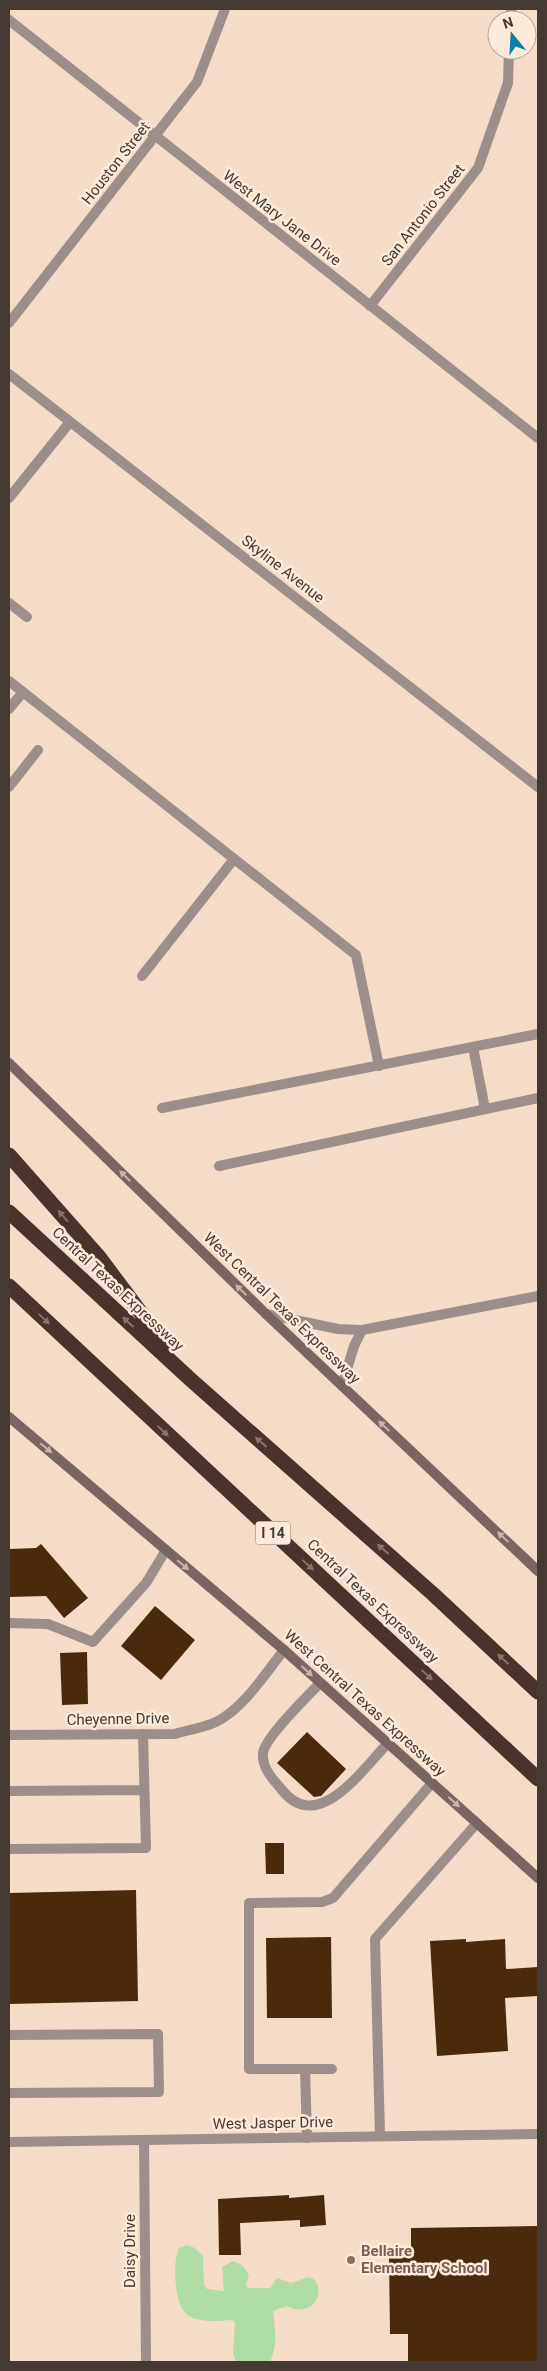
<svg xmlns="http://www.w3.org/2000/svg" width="547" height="2371" font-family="Roboto,sans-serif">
	<rect width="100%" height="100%" fill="#f4dcc9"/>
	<path fill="#afdca7" d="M187 2245 195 2248 203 2256 204 2285 207 2289 224 2291 222 2267 233 2261C242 2264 246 2268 249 2277L246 2284 247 2288H270L277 2278 291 2283 309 2277 314 2279C328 2298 307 2318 287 2306L273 2311C275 2330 278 2344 270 2362H236L233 2354 235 2322 232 2320C218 2321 202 2323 189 2316 174 2308 172 2262 179 2248Z"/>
	<path fill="#492a0d" d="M41 1544 88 1598 64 1618 46 1596 9 1597V1549L36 1548Z
		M155 1606 195 1640 161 1680 121 1646Z
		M87 1652 88 1704 62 1705 60 1653Z
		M307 1732 346 1769 321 1796 314 1797 277 1763Z
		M265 1843H284V1874H266Z
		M136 1890 138 2001 9 2004V1893Z
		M331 1937 332 2018H267L266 1938Z
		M466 1939V1942L505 1939 506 1969 538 1967V1996L505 1998 508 2051 437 2056 430 1941Z
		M289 2195V2198L324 2195 326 2225 300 2227V2220L240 2223 241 2255H219L218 2199Z
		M538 2226V2361L408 2362V2334H390L389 2257H411V2228Z"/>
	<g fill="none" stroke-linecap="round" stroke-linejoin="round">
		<path stroke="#9b8e8b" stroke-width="10" d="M9 498 70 422
			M9 603 27 617
			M9 681 356 955 379 1066
			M9 709 23 692
			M9 787 38 750
			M142 976 234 859
			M473 1047 485 1109
			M162 1108 538 1034
			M219 1166 538 1098
			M266 1314 338 1329 362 1330 538 1296
			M342 1386 354 1346 362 1330
			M9 1623 48 1624 93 1642 146 1583 166 1550
			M320 1683C308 1696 265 1737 263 1753 262 1769 273 1779 282 1790 318 1835 362 1770 388 1743
			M9 1791 144 1790
			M9 1849 146 1848 143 1734
			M9 2035 158 2034 159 2092 9 2093
			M305 2069 307 2138
			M332 2069H249V1903L322 1902 333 1898 432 1783
			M380 2136 375 1939 477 1823"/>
		<path stroke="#9b8e8b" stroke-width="10" d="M9 20 538 438
			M511 20V9
			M370 306 478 168 508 83 509 50
			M9 323 197 82 225 9
			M9 374 538 787
			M9 1735 175 1734C188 1730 203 1728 216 1722 242 1710 266 1673 284 1650
			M144 2140 146 2362"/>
		<path stroke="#9b8e8b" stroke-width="10" d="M9 2142 538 2134"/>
		<path stroke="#796662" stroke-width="10" d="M9 1063 266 1314 538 1571
			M9 1417 284 1650 538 1878"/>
		<path stroke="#4b332d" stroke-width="15" d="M9 1155 99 1257 168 1349
			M9 1212 190 1379 433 1594 538 1692
			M9 1286 538 1779"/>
	</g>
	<defs><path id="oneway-solid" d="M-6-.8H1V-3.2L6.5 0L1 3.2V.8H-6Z" transform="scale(1.25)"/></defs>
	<g fill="#c9b5ab">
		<use href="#oneway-solid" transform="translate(125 1176) rotate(-136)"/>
		<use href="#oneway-solid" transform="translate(241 1290) rotate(-136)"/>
		<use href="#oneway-solid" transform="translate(384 1426) rotate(-137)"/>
		<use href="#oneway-solid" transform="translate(46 1448) rotate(40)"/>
		<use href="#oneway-solid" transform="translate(503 1537) rotate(-137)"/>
		<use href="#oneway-solid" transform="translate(183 1565) rotate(40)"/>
		<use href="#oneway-solid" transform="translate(307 1671) rotate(42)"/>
		<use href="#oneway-solid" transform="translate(454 1802) rotate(42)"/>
	</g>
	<g fill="#8a736a">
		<use href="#oneway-solid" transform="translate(63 1216) rotate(-131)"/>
		<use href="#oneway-solid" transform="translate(44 1319) rotate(43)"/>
		<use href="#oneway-solid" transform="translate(128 1322) rotate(-137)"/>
		<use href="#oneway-solid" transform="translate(163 1431) rotate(43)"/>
		<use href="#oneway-solid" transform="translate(261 1442) rotate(-139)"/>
		<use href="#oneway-solid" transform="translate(383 1549) rotate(-139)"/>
		<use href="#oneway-solid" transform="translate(308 1565) rotate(43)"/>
		<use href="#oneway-solid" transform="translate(503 1659) rotate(-137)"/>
		<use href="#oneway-solid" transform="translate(427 1675) rotate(43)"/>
	</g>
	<circle fill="#8d6e63" stroke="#feeadb" stroke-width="2" cx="351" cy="2260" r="5"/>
	<g text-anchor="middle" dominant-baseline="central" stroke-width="5" stroke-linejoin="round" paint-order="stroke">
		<rect fill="#feeadb" stroke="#7c6f65" stroke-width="1" x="255.5" y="1521.5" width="35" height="23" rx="4"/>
		<g font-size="14" font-weight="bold" fill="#443a33">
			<text x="273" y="1533">I 14</text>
		</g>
		<g font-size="15" fill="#443a33" stroke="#feeadb">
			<text transform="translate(116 163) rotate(-52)">Houston Street</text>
			<text transform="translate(423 215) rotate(-52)">San Antonio Street</text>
			<text transform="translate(282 218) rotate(38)">West Mary Jane Drive</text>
			<text transform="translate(283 569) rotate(38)">Skyline Avenue</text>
			<text transform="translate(118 1289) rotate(43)">Central Texas Expressway</text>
			<text transform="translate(282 1308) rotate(44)">West Central Texas Expressway</text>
			<text transform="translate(373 1601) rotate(43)">Central Texas Expressway</text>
			<text transform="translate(365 1703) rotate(42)">West Central Texas Expressway</text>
			<text transform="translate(118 1719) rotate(-1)">Cheyenne Drive</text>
			<text transform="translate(273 2123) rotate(-1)">West Jasper Drive</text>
			<text transform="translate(130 2251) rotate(-90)">Daisy Drive</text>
		</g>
		<g font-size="15" font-weight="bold" fill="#785e54" stroke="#feeadb" text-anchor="start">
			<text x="361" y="2251">Bellaire<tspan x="361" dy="17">Elementary School</tspan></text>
		</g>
	</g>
	<rect width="547" height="2371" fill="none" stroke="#443a33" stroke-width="20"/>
	<g transform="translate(512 35) rotate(342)"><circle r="24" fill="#feeadb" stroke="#b4a498"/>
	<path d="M0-4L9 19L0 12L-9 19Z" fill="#0e80a8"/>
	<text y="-8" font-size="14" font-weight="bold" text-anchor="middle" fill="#443a33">N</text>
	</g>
</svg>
